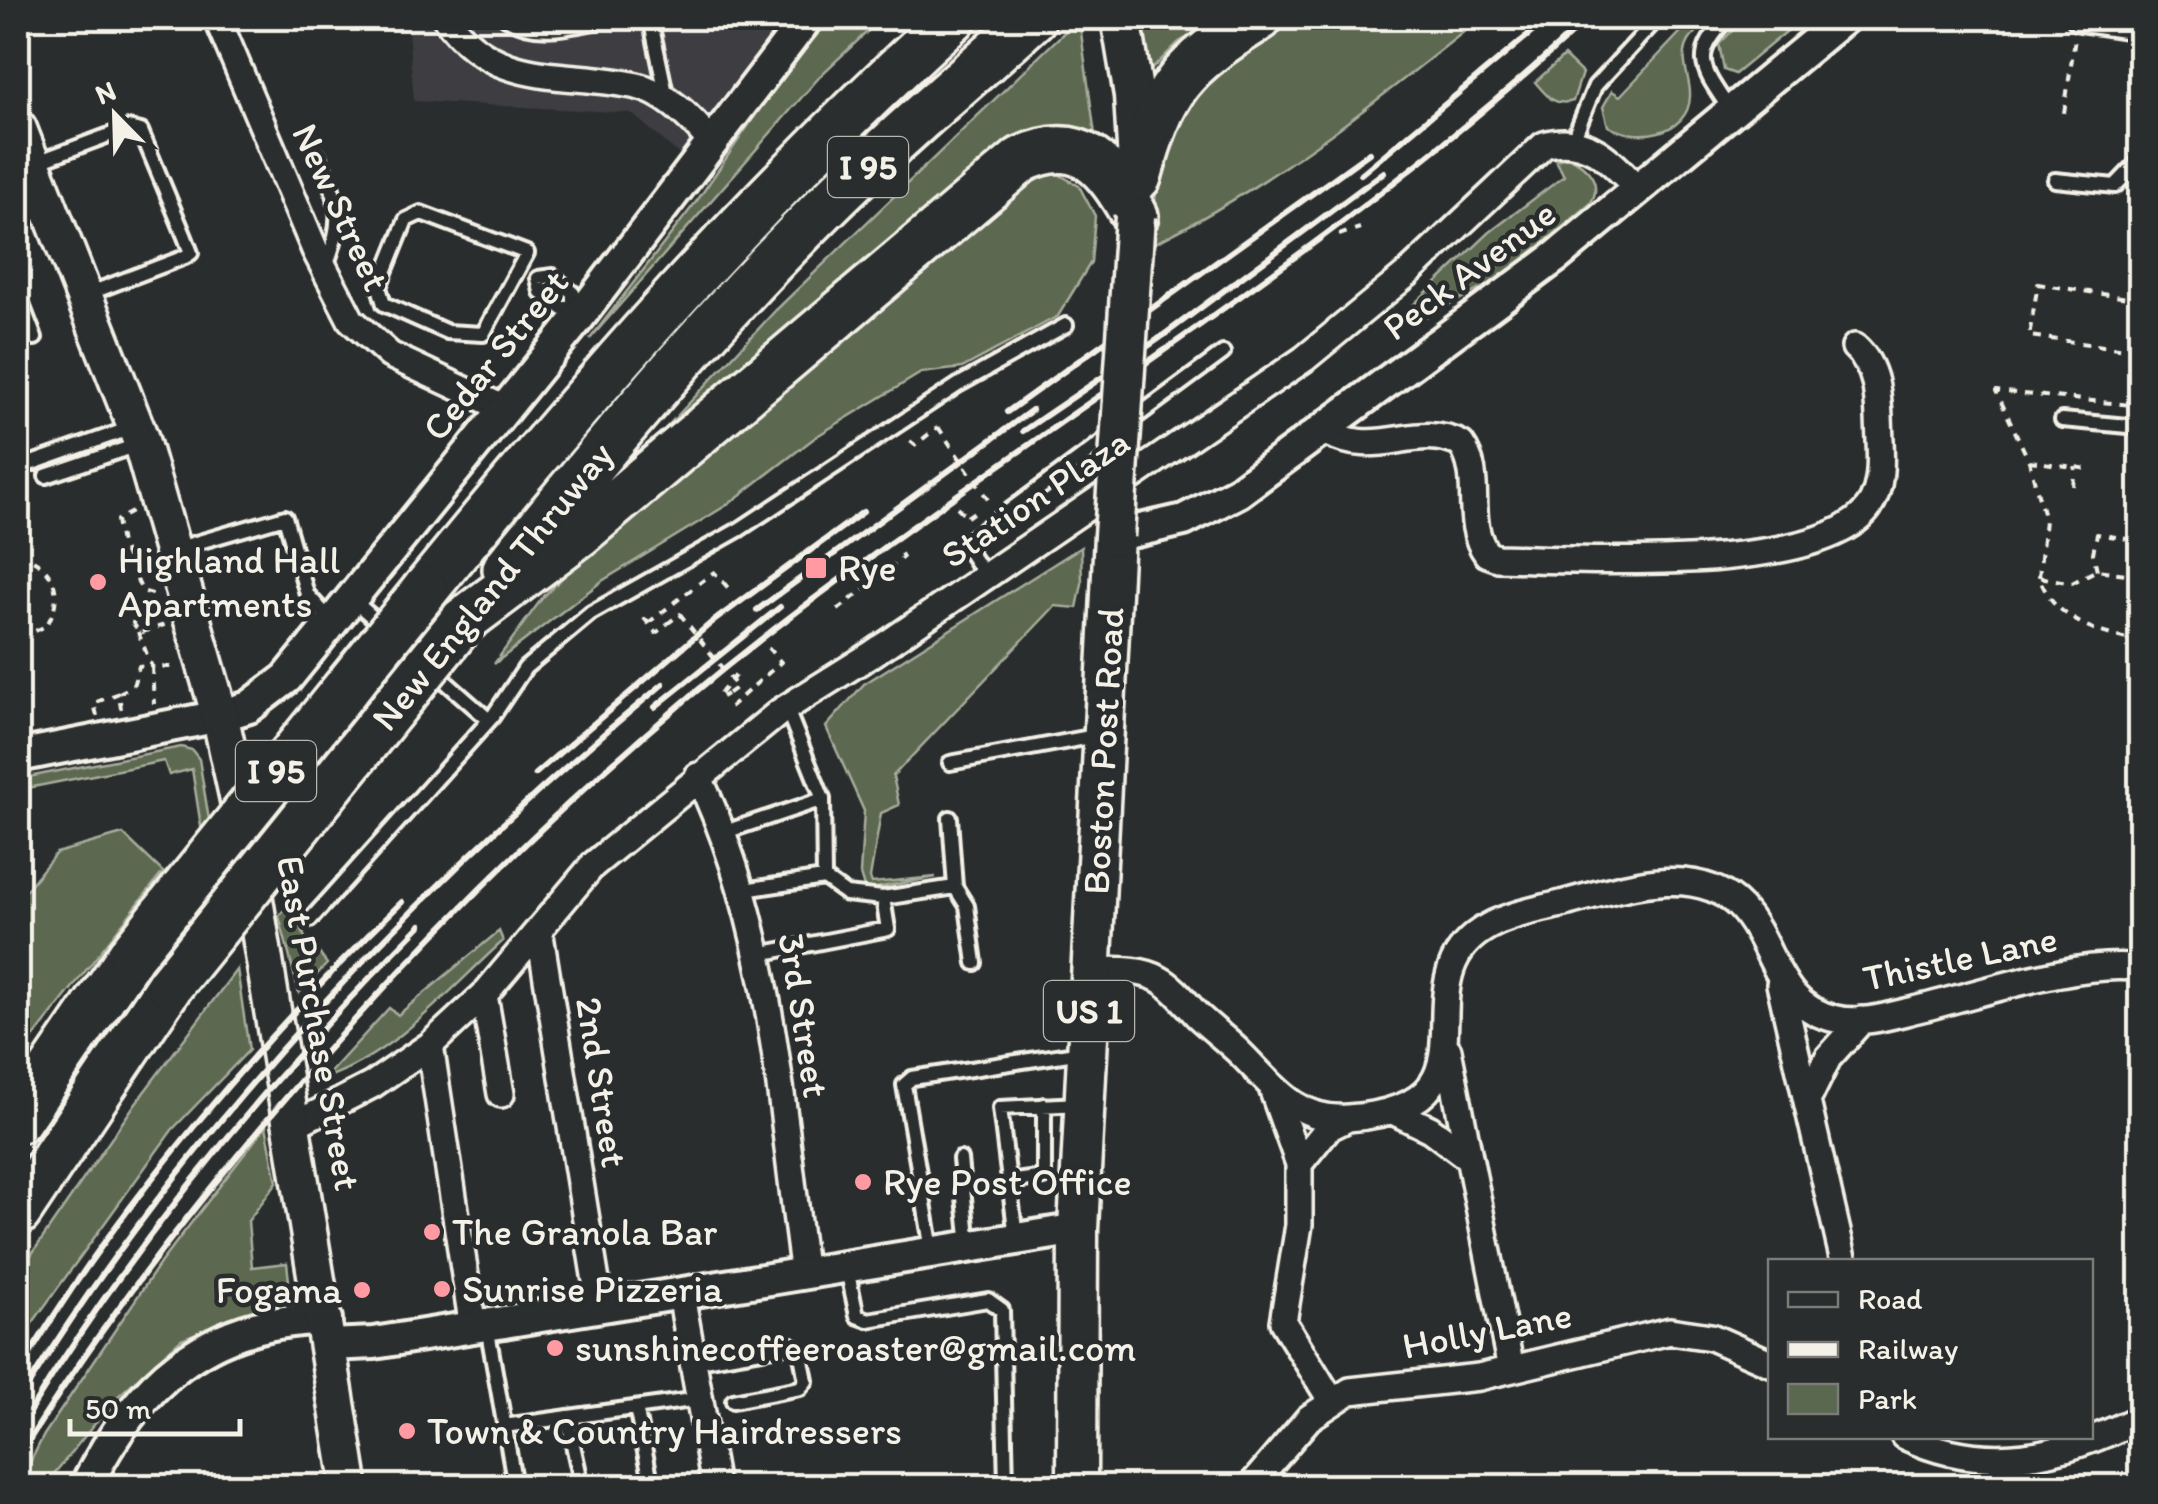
<svg xmlns="http://www.w3.org/2000/svg" width="2158" height="1504" font-family="Itim,sans-serif">
	<rect width="100%" height="100%" fill="#2a2d2e"/>
	<filter id="ink" filterUnits="userSpaceOnUse"><feTurbulence type="fractalNoise" baseFrequency=".01" numOctaves="2"/><feDisplacementMap in="SourceGraphic" scale="20" xChannelSelector="R" yChannelSelector="G"/><feConvolveMatrix kernelMatrix="1 2 1 2 8 2 1 2 1" color-interpolation-filters="sRGB"/></filter>
	<g filter="url(#ink)">
		<path fill="#3d3d43" d="M407 18H802L686 160 631 113 414 101Z"/>
		<path fill="#5b6850" stroke="#a8ac9c" stroke-width="2.5" d="M832 18H882L823 73 590 339 699 198 785 72Z
			M1079 18 1096 142 1071 141 649 446 776 310Z
			M1141 18H1222L1179 42 1146 75Z
			M1282 18H1481C1377 101 1272 186 1151 245L1163 117 1255 34Z
			M1694 18H1711C1705 25 1694 33 1689 41 1678 60 1691 77 1690 96 1689 136 1635 142 1608 126L1603 107 1612 91 1620 96Z
			M1745 18H1803L1735 74 1724 70 1719 44Z
			M1564 56 1582 73 1573 101C1554 107 1547 96 1535 82Z
			M1567 157C1587 165 1604 183 1590 204L1503 277 1426 317H1414L1411 307 1490 232 1564 176 1556 160Z
			M1055 172 1079 186 1095 216 1091 262 1058 316 962 368 921 373 817 436 727 505 602 581 494 664 543 597 613 527 1024 179Z
			M1081 547 1082 584 1077 608 1055 606 893 776 899 805 881 813 870 878 872 883 936 877 865 890 860 874 864 811 826 727 864 684Z
			M181 747 192 750 199 759 223 905 215 916 192 769 169 775 164 761 18 790V779Z
			M123 834 163 872 18 1057V900L56 853Z
			M292 900 312 959 319 953 327 964 299 993 279 916Z
			M499 931 503 941C449 990 395 1054 325 1078L389 1008 398 1015Z
			M237 969 249 1050 172 1130 18 1343V1274L135 1104Z
			M266 1126 277 1182 248 1221 252 1267 287 1263 290 1290 286 1299 181 1339 116 1398 44 1486H18L44 1435 161 1262Z"/>
		<g fill="none" stroke-linecap="round" stroke-linejoin="round">
			<defs>
				<path id="service" d="M506 18C541 39 577 24 615 18
					M650 18 667 98
					M1728 18C1689 57 1703 69 1730 110
					M1573 140 1595 86 1658 18
					M318 156C339 202 345 217 326 266
					M34 163 128 128 141 131 185 237 191 253 185 257 85 295
					M2055 180 2115 186 2140 160
					M421 213 527 253 483 334 447 332 384 304 379 287 406 220Z
					M18 220 47 207
					M18 294 35 338
					M573 305 563 309 541 292 538 278 553 276 573 293V305L580 311
					M2062 420 2128 426 2140 420
					M18 468 134 427
					M46 476 140 444
					M175 549 285 517 307 594 332 622
					M986 577 964 544 1223 353
					M353 600 386 629
					M431 669 489 720
					M950 763 1101 735
					M725 832 823 799
					M18 833V838
					M955 887 967 906 975 963
					M744 890 824 878 823 799 786 707
					M883 898 955 887 950 818
					M310 920 493 716 525 668 591 613 740 529 958 385 1066 325
					M759 954 888 929 883 898 846 894 824 878
					M960 1159 969 1246
					M1009 1182 1044 1177V1105
					M1016 1237 1000 1108 1080 1104
					M932 1250 904 1085 912 1078 1082 1052
					M847 1269 857 1316 868 1320 988 1300 1002 1310 1006 1486
					M487 1326 515 1486
					M693 1362 791 1345 800 1350 806 1381 800 1388 733 1401
					M636 1408 652 1486
					M567 1417 582 1486
					M504 1426 699 1399"/>
				<path id="minor" d="M217 18 315 250 351 320 390 355 503 408
					M446 18C496 90 567 70 637 86 667 93 692 119 711 142
					M2080 18 2140 27
					M1322 430C1379 462 1412 421 1461 444 1485 477 1462 521 1487 554L1497 558C1577 559 1821 576 1869 507 1882 488 1881 461 1880 440 1878 406 1881 370 1855 347
					M698 776C773 931 780 1106 804 1274
					M539 929 600 1306
					M1092 970C1113 971 1139 968 1159 979 1174 987 1185 1002 1197 1015 1212 1029 1228 1041 1242 1055 1273 1086 1298 1122 1348 1118 1516 1106 1390 979 1489 926 1511 914 1537 910 1561 904 1615 890 1696 859 1741 908 1776 947 1776 1007 1836 1019 1863 1025 1892 1015 1918 1009 1980 994 2080 959 2140 968
					M1780 984 1844 1262
					M484 995 501 1094
					M430 1045 473 1328
					M1448 1050 1511 1369
					M1273 1091 1299 1164V1225L1283 1322 1331 1400
					M1807 1101 1828 1058 1862 1020
					M1393 1111 1430 1129 1466 1156
					M294 1125 372 1085 430 1045 484 995 593 865 781 711 872 654 1304 359 1406 275 1544 145C1585 133 1612 160 1638 190
					M1299 1164 1328 1128 1346 1119
					M681 1294 715 1486
					M1904 1436C1986 1475 2063 1457 2140 1418
					M1251 1486 1309 1418 1350 1391 1479 1377 1670 1331 1711 1337 1770 1363"/>
				<path id="tertiary" d="M1114 536 1184 520 1238 492 1557 256 1844 18
					M18 756 220 716 249 707 287 678 580 316 807 18
					M330 1345 374 1343 1078 1229
					M86 1486C136 1385 207 1319 326 1319"/>
				<path id="secondary" d="M18 128 140 438 220 716 238 798 350 1486"/>
				<path id="primary" d="M1121 18 1134 96 1138 164
					M1077 1486 1078 1229 1114 536"/>
				<path id="motorway" d="M1138 177C1163 87 1180 67 1259 18
					M506 569C607 444 710 321 824 208 890 142 963 81 1033 18
					M425 590C590 387 759 193 953 18
					M463 621 579 534 1021 160C1082 131 1107 167 1135 216
					M18 1120 131 955
					M18 1212 170 985"/>
			</defs>
			<use href="#service" stroke="#f4f1e8" stroke-width="20"/>
			<use href="#minor" stroke="#f4f1e8" stroke-width="32"/>
			<use href="#tertiary" stroke="#f4f1e8" stroke-width="38"/>
			<use href="#secondary" stroke="#f4f1e8" stroke-width="42"/>
			<use href="#primary" stroke="#f4f1e8" stroke-width="45"/>
			<use href="#motorway" stroke="#f4f1e8" stroke-width="52"/>
			<path stroke="#f4f1e8" stroke-width="4" stroke-dasharray="8 8" stroke-linecap="butt" d="M2136 52 2135 63 2140 64
				M2064 113 2075 38
				M1339 235 1360 228
				M2140 300 2038 284 2029 336 2140 351
				M910 441 915 445 938 427
				M2029 461 2089 469
				M2073 486 2075 467
				M957 507 966 516
				M132 512 117 520 121 544 142 591 156 595
				M967 517 980 508
				M18 555C54 562 66 596 46 626L18 639
				M2097 570 2093 553 2097 534 2140 541
				M2140 576 2097 570 2072 583 2039 577C2055 621 2098 633 2140 642
				M2039 577 2045 520 2029 461 1996 391 2131 405
				M18 582 29 597 18 611
				M160 607 136 615 133 623 140 633 167 624
				M19 610 30 636
				M838 610 903 557 899 550
				M644 618 656 633 667 624
				M648 623 714 572 732 592
				M138 632 152 667H175
				M152 667 154 704
				M720 694 739 671
				M722 697 727 694
				M730 707 781 662 768 648
				M121 709 119 693 133 686 139 666 150 664
				M97 716 94 703 119 693"/>
			<use href="#service" stroke="#2a2d2e" stroke-width="12"/>
			<use href="#minor" stroke="#2a2d2e" stroke-width="25"/>
			<use href="#tertiary" stroke="#2a2d2e" stroke-width="30"/>
			<use href="#secondary" stroke="#2a2d2e" stroke-width="35"/>
			<use href="#primary" stroke="#2a2d2e" stroke-width="38"/>
			<use href="#motorway" stroke="#2a2d2e" stroke-width="45"/>
			<path stroke="#f4f1e8" stroke-width="6" d="M1361 174 1549 18
				M1007 412 1369 153
				M1023 431 1157 340 1384 172
				M757 610 1032 410
				M655 707 780 607
				M535 774 711 623 863 512
				M18 1374C116 1207 263 1036 402 902
				M28 1386C193 1121 423 882 663 684
				M30 1411C139 1234 275 1072 421 925
				M18 1458C107 1313 211 1183 323 1055 460 901 606 759 769 633 1040 424 1338 252 1588 18"/>
			<defs>
				<path id="primary-bridge" d="M1114 536 1135 216"/>
				<path id="motorway-bridge" d="M131 955 425 590
					M170 985 463 621"/>
			</defs>
			<use href="#primary-bridge" stroke="#f4f1e8" stroke-width="45" stroke-linecap="butt"/>
			<use href="#motorway-bridge" stroke="#f4f1e8" stroke-width="52" stroke-linecap="butt"/>
			<path stroke="#f4f1e8" stroke-width="4" stroke-dasharray="8 8" stroke-linecap="butt" d="M938 427 989 501
				M667 624 680 614 737 687 727 694"/>
			<use href="#primary-bridge" stroke="#2a2d2e" stroke-width="38"/>
			<use href="#motorway-bridge" stroke="#2a2d2e" stroke-width="45"/>
		</g>
	</g>
	<g fill="#ff9aa2" stroke="#2a2d2e" stroke-width="4">
		<rect x="804" y="556" width="24" height="24" rx="5"/>
		<circle cx="98" cy="582" r="10"/>
		<circle cx="863" cy="1182" r="10"/>
		<circle cx="432" cy="1232" r="10"/>
		<circle cx="442" cy="1289" r="10"/>
		<circle cx="362" cy="1290" r="10"/>
		<circle cx="555" cy="1348" r="10"/>
		<circle cx="407" cy="1431" r="10"/>
	</g>
	<g text-anchor="middle" dominant-baseline="central" stroke-width="9" stroke-linejoin="round" paint-order="stroke">
		<g fill="#2a2d2e" stroke="#b7b6b0" stroke-width="2.5">
			<rect x="828" y="137" width="80" height="60" rx="8"/>
			<rect x="236" y="741" width="80" height="60" rx="8"/>
			<rect x="1044" y="981" width="90" height="60" rx="8"/>
		</g>
		<g font-size="35" font-weight="bold" fill="#f4f1e8">
			<text x="868" y="167">I 95</text>
			<text x="276" y="771">I 95</text>
			<text x="1089" y="1011">US 1</text>
		</g>
		<g font-size="38" fill="#f4f1e8" stroke="#2a2d2e">
			<text transform="translate(341 207) rotate(65)">New Street</text>
			<text transform="translate(1469 270) rotate(-37)">Peck Avenue</text>
			<text transform="translate(495 355) rotate(-51)">Cedar Street</text>
			<text transform="translate(1035 498) rotate(-34)">Station Plaza</text>
			<text transform="translate(492 586) rotate(-51)">New England Thruway</text>
			<text transform="translate(1103 751) rotate(-87)">Boston Post Road</text>
			<text transform="translate(1960 958) rotate(-12)">Thistle Lane</text>
			<text transform="translate(804 1015) rotate(81)">3rd Street</text>
			<text transform="translate(319 1023) rotate(80)">East Purchase Street</text>
			<text transform="translate(602 1082) rotate(81)">2nd Street</text>
			<text transform="translate(1487 1330) rotate(-11)">Holly Lane</text>
		</g>
		<g font-size="38" fill="#f4f1e8" stroke="#2a2d2e" text-anchor="start">
			<text x="118" y="560">Highland Hall<tspan x="118" dy="44">Apartments</tspan></text>
			<text x="838" y="568">Rye</text>
			<text x="883" y="1182">Rye Post Office</text>
			<text x="452" y="1232">The Granola Bar</text>
			<text x="462" y="1289">Sunrise Pizzeria</text>
			<text x="342" y="1290" text-anchor="end">Fogama</text>
			<text x="575" y="1348">sunshinecoffeeroaster@gmail.com</text>
			<text x="427" y="1431">Town &amp; Country Hairdressers</text>
		</g>
	</g>
	<rect width="2158" height="1504" fill="none" stroke="#2a2d2e" stroke-width="60"/>
	<rect x="30" y="30" width="2098" height="1444" fill="none" stroke="#f4f1e8" stroke-width="4" filter="url(#ink)"/>
	<rect x="1768" y="1259" width="325" height="180" fill="#2a2d2e" stroke="#7b7b78" stroke-width="2.5"/>
	<rect x="1788" y="1292" width="50" height="15" fill="#2a2d2e" stroke="#7b7b78" stroke-width="2.5"/>
	<text x="1858" y="1309" font-size="30" fill="#f4f1e8">Road</text>
	<rect x="1788" y="1342" width="50" height="15" fill="#f4f1e8" stroke="#7b7b78" stroke-width="2.5"/>
	<text x="1858" y="1359" font-size="30" fill="#f4f1e8">Railway</text>
	<rect x="1788" y="1384" width="50" height="30" fill="#5b6850" stroke="#7b7b78" stroke-width="2.5"/>
	<text x="1858" y="1409" font-size="30" fill="#f4f1e8">Park</text>
	<g transform="translate(115 115) rotate(337)" stroke="#2a2d2e" stroke-width="8" paint-order="stroke">
	<path d="M0-8L18 38L0 25L-18 38Z" fill="#f4f1e8"/>
	<text y="-15" font-size="28" font-weight="bold" text-anchor="middle" fill="#f4f1e8">N</text>
	</g>
	<path d="M70 1419v15h170v-15" fill="none" stroke="#f4f1e8" stroke-width="5"/>
	<text x="85" y="1419" font-size="30" fill="#f4f1e8" stroke="#2a2d2e" stroke-width="8" paint-order="stroke">50 m</text>
</svg>
